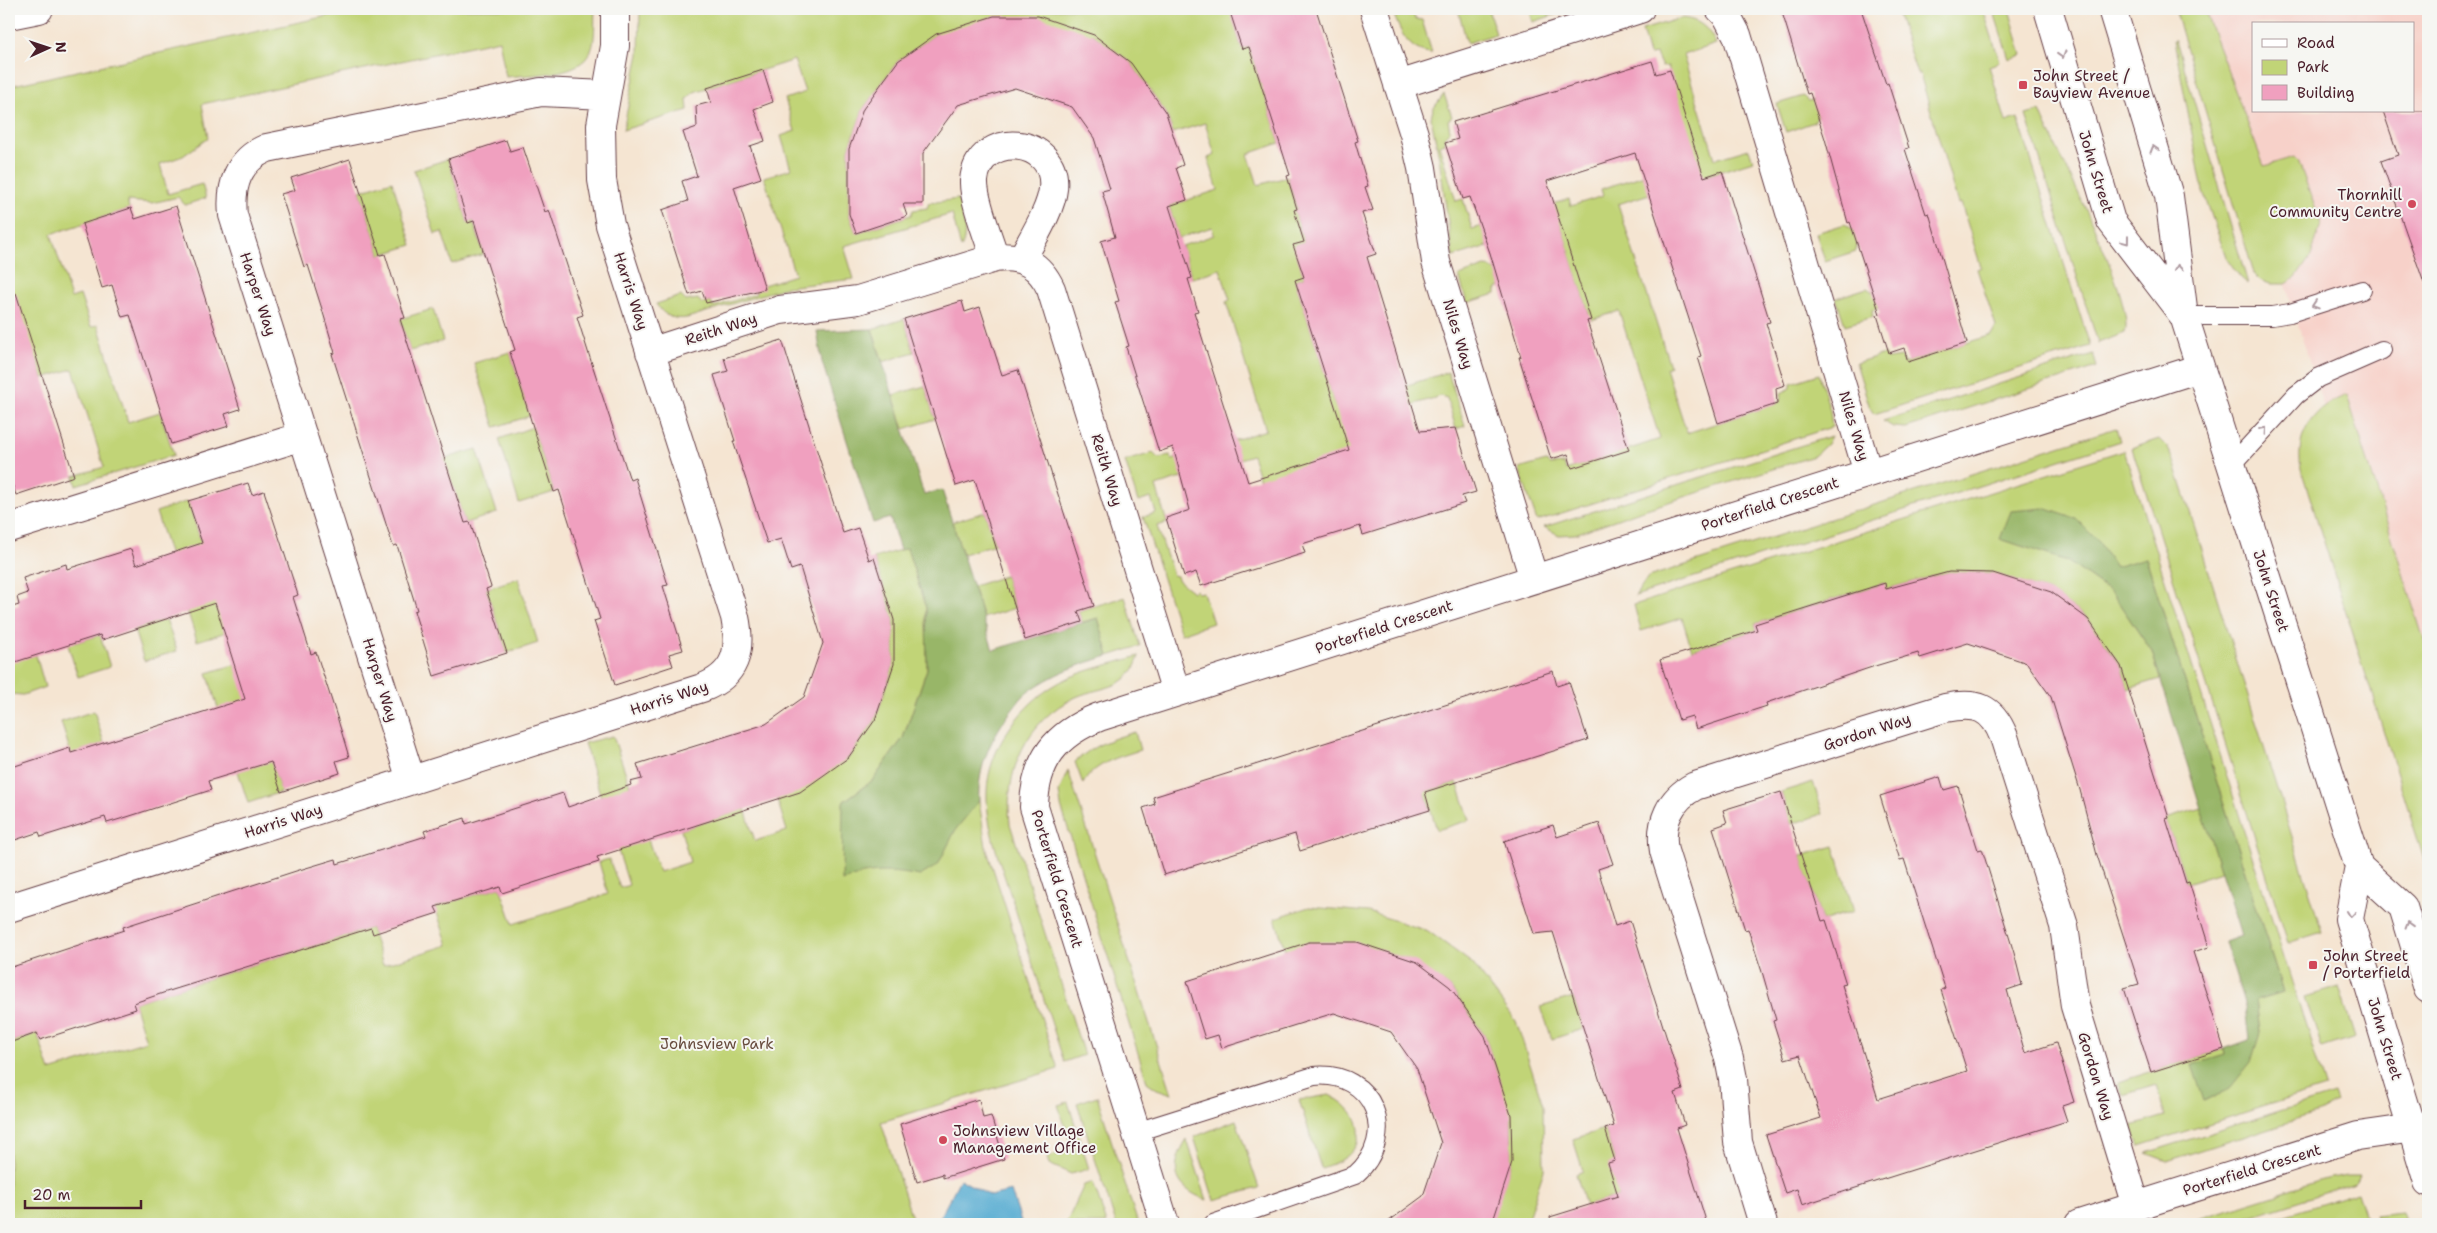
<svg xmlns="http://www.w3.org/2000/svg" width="2437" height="1233" font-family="'Shantell Sans',sans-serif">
	<rect width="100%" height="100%" fill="#f6f6f2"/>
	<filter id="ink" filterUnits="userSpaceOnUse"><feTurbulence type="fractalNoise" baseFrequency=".02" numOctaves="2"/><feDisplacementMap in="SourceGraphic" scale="10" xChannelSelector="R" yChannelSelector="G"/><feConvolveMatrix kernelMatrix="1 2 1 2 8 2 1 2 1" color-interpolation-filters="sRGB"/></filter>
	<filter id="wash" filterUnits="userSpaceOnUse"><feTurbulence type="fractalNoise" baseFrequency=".0096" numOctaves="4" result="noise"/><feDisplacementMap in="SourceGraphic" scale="20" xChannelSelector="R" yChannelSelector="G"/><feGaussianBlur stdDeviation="1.12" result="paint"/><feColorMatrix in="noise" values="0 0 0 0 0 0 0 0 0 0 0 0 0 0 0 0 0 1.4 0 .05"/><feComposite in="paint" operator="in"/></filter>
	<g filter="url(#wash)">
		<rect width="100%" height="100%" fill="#f5e5d2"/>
		<path fill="#f7d1c9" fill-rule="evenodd" d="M2201 9H2428V747ZM2253 24H2413V111H2253Z"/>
		<path fill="#c1d477" stroke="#867a51" d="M359 9H595C594 22 596 39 591 51 580 77 531 74 506 77L499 40 202 104 208 138 183 156 160 164 168 194 202 184 206 198 185 205 178 197 152 203 127 201 129 209 51 234 71 298 80 295 91 327 98 325 128 422 160 412 174 455 76 485 74 476 104 467 73 369 43 378 36 358 9 319V86Z
			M640 9H1230L1242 49 1249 47 1280 143 1248 154 1258 185 1287 177 1297 209 1294 210 1304 242 1294 245 1304 277 1295 280 1336 408 1448 372 1465 426 1456 429 1447 398 1441 396 1349 424 1359 457 1262 487 1252 455 1156 486 1167 523 1157 526 1173 575 1177 576 1178 580 1193 592 1195 590 1198 593 1203 592 1213 623 1181 634 1143 517 1156 513 1151 498 1138 502 1125 461 1153 453 1158 458 1170 456 1172 460 1266 430 1226 302 1230 300 1220 269 1192 278 1182 246 1214 235 1212 227 1179 238 1169 206 1218 190 1208 158 1215 155 1205 123 1173 133 1166 113 1131 63 1094 35 936 34 898 61 863 109 849 149V214L856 233 911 215 913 210 927 208 929 203 958 199C962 216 969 232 961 248L952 214 844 246 854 279 786 287 687 318C673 320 664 316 656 304L681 296 686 301 698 299 702 304 711 302 713 307 756 294 754 288 795 275 764 177 791 169 781 136 795 131 785 99 805 92 794 60 694 92 687 99 688 110 623 130 639 54Z
			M1392 9 1396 10 1412 9 1415 19 1422 20 1432 53C1407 52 1399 29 1392 9Z
			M1458 9H1488L1496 34 1467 43Z
			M1529 9H1559L1560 13 1533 22Z
			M1896 9H1983L2000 62 1989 66 2006 122 2018 118 2090 346 1874 414 1870 408 1856 363 1884 354 1887 359 1901 357 1904 363 1991 335 1996 326 1977 269 1981 267 1961 203 1958 204 1920 74H1917Z
			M1993 9H2009L2022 55 2009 59Z
			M2175 9H2204L2264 166 2294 157 2298 160 2321 224 2311 256 2296 278 2286 284H2270L2260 280 2254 274Z
			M1681 18C1699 19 1709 28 1716 44L1683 55 1715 159 1749 149 1753 161 1618 204 1670 366 1666 368 1687 433 1776 404 1780 401 1781 393 1791 388V383L1819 374 1830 410 1832 427 1537 521 1519 469 1546 461 1550 465 1564 464 1566 470 1660 439 1619 311 1591 320 1560 223 1453 257 1439 157 1431 118 1433 109 1444 94 1452 117 1448 120 1450 131 1444 137 1445 143 1439 145 1456 201 1463 199 1472 229 1569 199 1571 206 1603 196 1601 189 1697 158 1668 66 1662 67 1656 54 1649 55 1642 30Z
			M2174 40H2176L2248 284 2240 277 2226 257 2203 191Z
			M1803 96 1808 101 1818 99 1826 113 1817 116 1814 122 1786 132 1777 104Z
			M2040 111C2056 151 2136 299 2125 333L2098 343 2026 115Z
			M448 159 468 223 473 221 484 254 452 264 442 232 435 234 414 170Z
			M392 181 412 245 380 255 360 191Z
			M1845 224 1852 229 1860 243 1857 244 1856 251 1825 261 1816 233Z
			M1488 266 1496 271 1501 286 1496 290V294L1467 303 1459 276Z
			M1867 288 1874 293 1882 306 1872 311 1873 317 1845 325 1836 298Z
			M433 309 443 341 410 351 400 319Z
			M904 319 914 352 883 362 872 329Z
			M510 352 530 416 495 427 474 363Z
			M2093 354 2097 367 1906 428 1893 427 1883 421Z
			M925 386 935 419 904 429 893 395Z
			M2347 395 2428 653V872L2301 469C2295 434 2313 407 2347 395Z
			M533 427 554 492 519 503 499 439Z
			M2116 428 2120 441 1635 596 1648 577Z
			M1831 436 1827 444 1814 456 1640 511 1575 534 1559 535 1544 527Z
			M2159 439 2167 447 2173 458 2322 932 2288 943 2132 448Z
			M477 449 497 513 465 523 444 459Z
			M2124 450 2325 1087 2139 1146 2132 1126 2165 1116 2156 1085 2123 1095 2118 1082 2224 1049 2225 1055 2204 1101 2260 1033 2256 1000 2283 992 2146 558 2115 568 2099 542 2001 539 2067 561 2112 593 2152 652 2160 679 2128 689 2121 666 2088 619 2050 592 1992 573 1949 572 1886 589 1884 583 1755 624 1757 630 1692 650 1682 618 1641 631 1634 605Z
			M188 501 230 631 197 641 156 512Z
			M985 512 995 544 963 554 952 522Z
			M907 548 926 608 927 669 903 738 873 780 844 801 952 780 979 801 986 847 1058 1069 881 1122 914 1224H9V1080L15 1077 9 1055V1043L37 1033 50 1071 146 1041 134 1003 166 992 371 928 383 965 448 945 435 907 500 887 513 924 608 894 599 862 609 859 620 888 629 885 584 743 613 736 659 872 690 862 681 830 745 809 755 841 787 831 777 799 848 758 875 720 894 664V620L874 558Z
			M1005 576 1015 608 983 618 973 586Z
			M518 578 538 643 507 653 486 589Z
			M1125 597 1140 646 1109 656 1098 618 1082 622 1078 611Z
			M166 619 177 651 144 661 134 630Z
			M100 635 110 667 78 677 68 645Z
			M36 655 45 687 23 695 9 694V662Z
			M1139 656C1129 691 1104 685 1076 697 1026 720 1004 772 1010 824L1084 1055 1064 1062C1047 1009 1030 956 1013 902 1002 867 986 830 987 792 988 751 1017 710 1050 688 1075 671 1110 665 1139 656Z
			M240 663 281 792 248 803 207 673Z
			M94 711 104 743 71 754 61 722Z
			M1135 732 1140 750C1119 757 1094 763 1083 784L1075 762C1093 745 1111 739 1135 732Z
			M1068 770 1172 1094 1157 1089 1147 1082 1061 806 1059 792Z
			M1457 782 1470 820 1437 830 1425 792Z
			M1813 782 1823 814 1791 824 1781 792Z
			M2201 808 2221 872 2186 883 2166 819Z
			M1834 846 1854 911 1822 921 1801 856Z
			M1309 907 1368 912 1428 931 1473 964 1516 1021 1543 1105 1544 1170 1526 1224H1490L1512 1162 1511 1118 1485 1036 1451 988 1415 962 1358 943 1285 950 1275 918Z
			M2339 987 2355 1037 2322 1048 2305 997Z
			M1573 997 1584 1029 1552 1039 1541 1007Z
			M2334 1094 2337 1103 2321 1112 2167 1161 2146 1153Z
			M1329 1095C1354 1106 1373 1135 1346 1157 1339 1162 1330 1165 1321 1168L1299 1100Z
			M1097 1096 1138 1224H1116L1077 1103Z
			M1068 1102 1089 1169 1071 1174 1049 1164 1047 1158 1072 1148 1058 1105Z
			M1236 1120 1259 1188 1214 1200 1194 1137Z
			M1605 1129 1615 1161 1618 1196 1586 1206 1576 1174 1583 1171 1573 1139Z
			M1187 1139V1140L1207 1200C1174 1188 1168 1169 1187 1139Z
			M2346 1175H2359L2355 1183 2225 1224H2182L2322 1180Z
			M1093 1182 1107 1224H1066L1084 1185Z
			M2358 1192 2368 1224H2258Z
			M2402 1212 2406 1224H2378L2375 1215Z"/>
		<path fill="#98b668" stroke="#716a4a" d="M872 329 924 495 942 490 993 650 1098 618 1109 656C1080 664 1052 674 1028 692 1022 696 1017 704 1013 709 992 735 977 767 979 801L956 829 938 865 920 876C893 871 868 869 842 881L843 802 873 780 903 738 927 669 926 608 907 548 900 550 890 518 873 523 822 362 817 331Z
			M2044 508 2076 519 2099 542 2115 567 2146 558 2283 992 2256 1000 2260 1033 2251 1062 2230 1088 2204 1101 2192 1065 2225 1055 2224 1049 2249 1040 2245 1006 2225 942 2241 936 2152 652 2112 593 2067 561 2000 539 2011 511Z"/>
		<path fill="#55abd1" stroke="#50657e" d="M960 1179 990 1196 1011 1191 1022 1224 937 1223Z"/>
		<g id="blocks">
			<path fill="#f0a0bf" d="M1229 9H1316L1358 141 1355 142 1368 186 1365 187 1373 210 1362 213 1376 254 1367 257 1420 431 1456 428 1476 492 1462 496 1465 503 1363 535 1360 526 1302 544 1305 553 1201 586 1196 572 1184 576 1166 518 1190 510 1173 447 1159 452 1126 347 1129 346 1115 302 1119 301 1101 241 1115 237 1102 191 1110 189 1094 138 1072 107 1015 88 958 105 923 153V204H903L907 216 856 233 849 214V149L863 109 898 61 936 34 994 16H1038L1094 35 1131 63 1166 113 1183 165 1176 168 1187 200 1169 206 1192 278 1188 279 1198 311 1194 312 1248 482 1349 450 1295 280 1304 277 1293 245 1304 242 1294 210 1297 209 1287 176 1290 175 1249 47 1242 49Z
				M1781 9H1861L1886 84 1888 83 1909 148 1905 149 1926 214 1929 213 1967 343 1908 362 1904 348 1889 353 1877 315 1880 314 1850 222 1848 223 1825 139 1810 93 1807 94Z
				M1652 61 1656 74 1670 70 1704 177 1722 171 1770 322 1766 323 1785 385 1776 388 1777 404 1718 423 1698 357 1701 356 1635 153 1547 181 1591 320 1587 321 1629 450 1572 468 1568 454 1551 459 1519 357H1521L1490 253 1470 197 1463 199 1445 143 1458 139 1453 122Z
				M763 70 773 102 754 109 765 141 750 146 761 178 734 187 765 289 706 303 702 291 689 295 662 210 688 201 682 181 697 176 683 132 697 127 696 106 711 102 707 88Z
				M2383 111H2428V282L2424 283 2381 161 2398 155Z
				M506 140 510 151 523 147 545 212 549 210 583 315 577 317 591 361 630 480 635 478 668 585 663 586 683 650 669 654 673 666 615 685 594 621 600 619 559 490 554 492 533 427 510 352 515 350 484 254 474 221 468 223 448 159Z
				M350 159 380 255 385 254 405 318 400 319 465 523 470 522 491 587 486 589 507 653 434 676 414 611 417 610 397 545 393 546 332 354 335 353 322 309 308 265 304 267 281 194 295 190 291 178Z
				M176 206 240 409 225 414 229 426 171 444 130 315 122 317 112 285 102 288 82 224 131 208 135 219Z
				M16 293 74 476 16 495 9 475V294Z
				M962 301 965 312 980 307 1002 375 1018 370 1094 606 1078 611 1082 622 1025 640 975 480 956 486 904 319Z
				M782 340 843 533 858 528 869 560 874 558 894 620V664L875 720 848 758 800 792 597 857 599 862 502 893 500 887 435 907 438 913 373 934 371 928 166 992 134 1003 136 1009 40 1040 37 1033 9 1043V968L124 930 123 927 296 871 336 859 337 864 426 836 424 831 465 818 466 824 563 793 568 807 631 785 630 782 642 779 637 764 766 724 804 697 823 643 800 567 791 570 781 539 767 543 733 441H735L714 375 728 371 724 358Z
				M248 483 252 495 264 491 298 595 293 597 311 654 316 652 338 720 349 757 336 761 340 773 281 792 271 762 208 781 211 790 127 817 107 823 105 817 41 837 39 832 9 842V768L70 748 71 753 245 699 215 603 102 640 100 635 9 664V608L19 605 17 597 28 593 23 578 66 564 67 569 131 549 136 565 202 543 188 501Z
				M1949 572 1993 573 2051 592 2088 619 2121 666 2169 818 2166 819 2186 883 2189 882 2209 947 2193 952 2224 1049 2151 1072 2124 988 2139 984 2097 855 2080 790 2051 697 2027 663 1968 643 1920 658 1918 653 1875 666 1766 703 1767 706 1696 729 1692 716 1679 720 1660 660 1757 630 1755 624 1885 583 1886 589Z
				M1553 671 1557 686 1569 682 1588 740 1425 792 1430 810 1365 830 1300 851 1295 834 1164 875 1143 808 1155 804 1153 797Z
				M1940 777 1944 790 1958 786 1978 850 1982 849 2014 953 2022 985 2007 990 2025 1053 2056 1043 2074 1102 2062 1106 2067 1121 1802 1205 1797 1189 1785 1193 1766 1135 1821 1118 1800 1055 1785 1059 1773 1021 1776 1020 1763 975 1748 929 1745 930 1713 828 1727 823 1723 810 1781 792 1822 921 1826 920 1846 984 1842 985 1878 1099 1967 1071 1941 990 1945 988 1904 859 1900 860 1880 796Z
				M1599 823 1613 864 1598 869 1615 926 1630 921 1683 1090 1675 1093 1685 1125 1677 1128 1707 1224H1551L1550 1217 1618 1196 1608 1163 1615 1161 1605 1129 1614 1126 1553 932 1534 934 1504 841 1553 825 1557 837Z
				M1309 942H1357L1417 962 1450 987 1485 1036 1511 1115 1512 1162 1492 1224H1385L1423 1196 1441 1143 1417 1069 1391 1032 1334 1013 1222 1048 1218 1035 1205 1039 1187 981Z
				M979 1099 983 1118 991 1116 1004 1159 943 1178V1174L917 1182 900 1124Z"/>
		</g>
	</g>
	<g filter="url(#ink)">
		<use href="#blocks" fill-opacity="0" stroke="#643d44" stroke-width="1"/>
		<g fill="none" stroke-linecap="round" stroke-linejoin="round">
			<defs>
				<path id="lane" d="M2184 316H2272L2290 313 2362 290
					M2231 466 2296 395 2318 378 2382 350
					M1136 1132 1314 1076C1374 1070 1400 1136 1355 1175L1213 1224"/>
				<path id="street" d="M1374 9 1414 134 1422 168 1436 262 1534 579
					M1720 9 1727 16 1737 35 1868 473
					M1398 85 1640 9
					M995 258C989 239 973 199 974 181 978 129 1059 136 1053 189 1051 210 1032 239 1022 259
					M650 352 780 310 858 300 995 258C1022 254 1040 265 1051 289L1176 692
					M9 528 303 436
					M411 780 233 215C230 185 238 160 267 148L541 92 605 95
					M9 908 702 688C736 675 742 651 735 617L610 225 602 180 601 125 615 46V9
					M1165 1224 1034 807C1035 760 1056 734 1099 717L2200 368
					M1763 1224 1738 1142 1733 1079 1729 1058 1664 851C1659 823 1670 799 1695 786L1945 708C1976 702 1992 706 2004 737L2064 926 2075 1006 2136 1206
					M2079 1224 2358 1136 2428 1126"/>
				<path id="secondary" d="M2048 9 2111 221 2183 315
					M2112 9 2169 196 2184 316 2359 867 2349 919 2428 1182
					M9 15 39 9
					M2359 867 2403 907 2428 989"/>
			</defs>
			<use href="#lane" stroke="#643d44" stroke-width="20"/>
			<use href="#street" stroke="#643d44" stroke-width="30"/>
			<use href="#secondary" stroke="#643d44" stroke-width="30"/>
			<use href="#lane" stroke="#fff" stroke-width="18"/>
			<use href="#street" stroke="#fff" stroke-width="28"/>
			<use href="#secondary" stroke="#fff" stroke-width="28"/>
		</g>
		<defs><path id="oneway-chevron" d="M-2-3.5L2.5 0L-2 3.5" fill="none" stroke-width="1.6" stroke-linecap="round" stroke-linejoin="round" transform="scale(1.25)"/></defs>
		<g stroke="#ae9aa0">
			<use href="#oneway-chevron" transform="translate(2062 55) rotate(73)"/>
			<use href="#oneway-chevron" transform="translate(2154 149) rotate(-107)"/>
			<use href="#oneway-chevron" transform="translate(2126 241) rotate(53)"/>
			<use href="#oneway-chevron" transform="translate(2178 268) rotate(-97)"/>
			<use href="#oneway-chevron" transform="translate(2315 305) rotate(162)"/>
			<use href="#oneway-chevron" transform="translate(2264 430) rotate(-48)"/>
			<use href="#oneway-chevron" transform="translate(2351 914) rotate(96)"/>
			<use href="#oneway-chevron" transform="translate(2409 925) rotate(-107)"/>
		</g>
	</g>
	<g fill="#d1495b" stroke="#f6f6f2" stroke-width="2">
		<rect x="2018" y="80" width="10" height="10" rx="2.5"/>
		<circle cx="2412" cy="204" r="5"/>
		<rect x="2308" y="960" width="10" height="10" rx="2.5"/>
		<circle cx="943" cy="1140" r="5"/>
	</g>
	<g text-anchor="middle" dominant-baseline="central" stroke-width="4" stroke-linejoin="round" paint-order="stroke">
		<g font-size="15" fill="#4a1f2b" stroke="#f6f6f2" text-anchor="start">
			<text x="2033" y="76">John Street /<tspan x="2033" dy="17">Bayview Avenue</tspan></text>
			<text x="2402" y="195" text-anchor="end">Thornhill<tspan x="2402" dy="17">Community Centre</tspan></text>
			<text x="2323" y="956">John Street<tspan x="2323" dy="17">/ Porterfield</tspan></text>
			<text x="953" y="1131">Johnsview Village<tspan x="953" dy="17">Management Office</tspan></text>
		</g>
		<g font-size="15" fill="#4a1f2b" stroke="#f6f6f2">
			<text transform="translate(2096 172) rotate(73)">John Street</text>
			<text transform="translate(631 291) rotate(72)">Harris Way</text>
			<text transform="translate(258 294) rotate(72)">Harper Way</text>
			<text transform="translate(721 329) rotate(-18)">Reith Way</text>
			<text transform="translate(1458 334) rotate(73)">Niles Way</text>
			<text transform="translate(1854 426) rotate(73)">Niles Way</text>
			<text transform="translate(1107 470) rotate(73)">Reith Way</text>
			<text transform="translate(1770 504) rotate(-18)">Porterfield Crescent</text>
			<text transform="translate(2271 591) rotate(72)">John Street</text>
			<text transform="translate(1384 627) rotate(-18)">Porterfield Crescent</text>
			<text transform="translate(380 680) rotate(73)">Harper Way</text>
			<text transform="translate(669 698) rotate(-18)">Harris Way</text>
			<text transform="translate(1867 732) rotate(-18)">Gordon Way</text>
			<text transform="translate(283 821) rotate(-18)">Harris Way</text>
			<text transform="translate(1057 879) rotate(73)">Porterfield Crescent</text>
			<text transform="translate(2385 1039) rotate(73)">John Street</text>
			<text transform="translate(2096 1076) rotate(73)">Gordon Way</text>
			<text transform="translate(2252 1170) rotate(-17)">Porterfield Crescent</text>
		</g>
		<g font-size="15" fill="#684c3e" stroke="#f6f6f2">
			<text x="717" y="1044">Johnsview Park</text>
		</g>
	</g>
	<rect width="2437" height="1233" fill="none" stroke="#f6f6f2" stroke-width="30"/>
	<rect x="2252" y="22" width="162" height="90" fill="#f6f6f2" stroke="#b1a0a2"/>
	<rect x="2262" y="39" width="25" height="8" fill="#ffffff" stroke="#b1a0a2"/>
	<text x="2297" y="48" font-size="15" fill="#4a1f2b">Road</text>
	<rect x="2262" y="60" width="25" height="15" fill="#c1d477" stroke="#b1a0a2"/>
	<text x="2297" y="72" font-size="15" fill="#4a1f2b">Park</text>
	<rect x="2262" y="85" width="25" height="15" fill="#f0a0bf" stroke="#b1a0a2"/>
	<text x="2297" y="98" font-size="15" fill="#4a1f2b">Building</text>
	<g transform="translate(48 48) rotate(87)" stroke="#f6f6f2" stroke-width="4" paint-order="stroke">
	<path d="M0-4L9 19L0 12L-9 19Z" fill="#4a1f2b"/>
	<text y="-8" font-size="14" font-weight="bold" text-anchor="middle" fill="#4a1f2b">N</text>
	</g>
	<path d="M25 1200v8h116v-8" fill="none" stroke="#4a1f2b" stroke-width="2.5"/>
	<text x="32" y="1200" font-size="15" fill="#4a1f2b" stroke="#f6f6f2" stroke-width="4" paint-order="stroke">20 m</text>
</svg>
